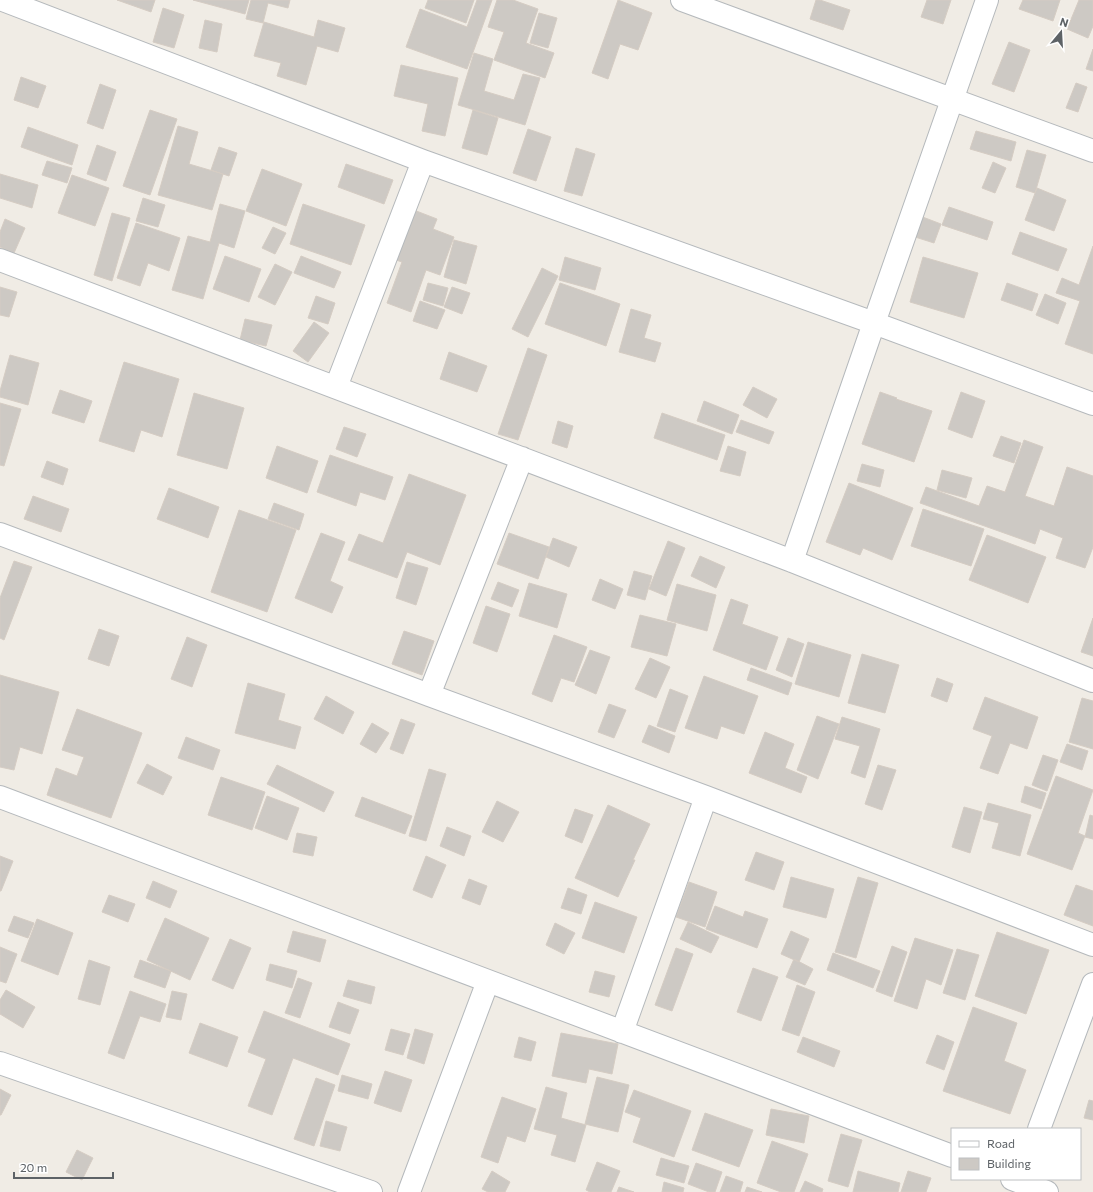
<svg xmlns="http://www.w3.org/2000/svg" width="1093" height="1192" font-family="Commissioner,sans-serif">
	<rect width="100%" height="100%" fill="#f0ece5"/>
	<path fill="#cdc9c4" stroke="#d5ccc3" d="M117 0H155L151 12Z
		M193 0H249L245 14Z
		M251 0H290L288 8 268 3 263 23 246 19Z
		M428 0H474L466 23 425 8Z
		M477 0H492L467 69 406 47 420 9 467 27Z
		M497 0H513L538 9 526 43 554 53 545 78 494 60 504 32 488 27Z
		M618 0 652 13 638 50 620 44 608 79 592 73Z
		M816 0H820L850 10 843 30 810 19Z
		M927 0H951L943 24 921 17Z
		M1023 0H1060L1053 21 1019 9Z
		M1079 0H1093V26L1088 38 1067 29Z
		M163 8 184 15 174 48 153 42Z
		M539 13 557 18 548 48 530 43Z
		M205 20 222 24 217 52 199 48Z
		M318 20 345 28 338 52 317 46 306 85 277 76 281 63 254 56 264 22 314 37Z
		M1009 42 1030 50 1014 92 992 84Z
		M1093 49V71L1086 69Z
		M474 53 493 59 484 91 514 100 523 74 540 78 525 125 458 105Z
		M401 65 458 78 445 136 422 131 428 104 394 96Z
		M21 77 46 86 38 108 14 100Z
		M1076 83 1087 87 1078 112 1066 108Z
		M100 84 116 90 103 129 87 123Z
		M150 110 177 119 150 195 123 186Z
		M473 110 498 118 487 155 462 148Z
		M178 126 198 132 189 164 223 174 212 210 158 195Z
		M28 127 78 145 72 165 21 147Z
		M528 129 551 137 536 181 513 173Z
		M976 131 1016 142 1011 161 970 149Z
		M97 145 116 152 106 181 87 174Z
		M219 147 237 153 229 176 211 170Z
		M576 148 595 154 582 196 564 191Z
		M1027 150 1046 155 1035 193 1016 187Z
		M47 161 72 168 67 183 42 175Z
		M993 162 1006 168 995 193 982 188Z
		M346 164 393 180 384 204 338 187Z
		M262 169 302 184 286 226 246 211Z
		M0 174 38 185 32 208 0 198Z
		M72 175 109 188 95 226 58 213Z
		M1037 188 1066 200 1054 231 1025 220Z
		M143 198 165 205 158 227 136 221Z
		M220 204 245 211 234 248 219 243 203 299 172 290 188 236 210 242Z
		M303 204 365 225 351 265 290 244Z
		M406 207 437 219 433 229 454 237 440 275 426 270 411 312 387 303 402 262 387 257Z
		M949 207 993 222 987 240 942 225Z
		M112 213 130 218 112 281 94 275Z
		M920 216 941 224 934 243 912 236Z
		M5 219 25 228 14 253 0 247V232Z
		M136 223 180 238 169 271 148 263 140 286 117 278Z
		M273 227 286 233 275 254 262 248Z
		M1020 232 1067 249 1058 271 1012 254Z
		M454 240 477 246 466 284 444 277Z
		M1093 246V354L1065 344 1080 301 1056 293 1062 278 1079 285Z
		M225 256 261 269 249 302 213 289Z
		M301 256 341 272 334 288 294 273Z
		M565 257 601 268 595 290 559 280Z
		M923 257 978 273 964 318 910 302Z
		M275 264 292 272 275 305 258 297Z
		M542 268 558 276 528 337 512 329Z
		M428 283 448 288 443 306 423 300Z
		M560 283 620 304 606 346 545 324Z
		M1007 283 1038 294 1032 311 1001 300Z
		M0 287 17 292 9 317 0 315Z
		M452 287 470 293 462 314 444 307Z
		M1045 294 1066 303 1058 324 1036 315Z
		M316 296 335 303 328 324 308 318Z
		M420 301 445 310 437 329 413 321Z
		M631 309 651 315 644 338 661 343 655 362 619 352Z
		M245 319 272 325 266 346 240 340Z
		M314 322 329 333 308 362 293 351Z
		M528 348 547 355 518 440 498 434Z
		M449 352 487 366 477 392 440 379Z
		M10 355 39 363 28 405 0 397V391Z
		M124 362 179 379 162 437 141 430 134 452 99 441Z
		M753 387 777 399 767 418 743 405Z
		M60 390 92 401 84 423 52 413Z
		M880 392 897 398 896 399 932 411 914 462 862 444Z
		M961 392 985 401 972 438 948 429Z
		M194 393 244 408 227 469 177 455Z
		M704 401 739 415 732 434 697 421Z
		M0 403 21 409 4 466 0 465Z
		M662 413 725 435 717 460 654 438Z
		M741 420 774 432 769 444 736 432Z
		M558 421 573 426 567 448 552 443Z
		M344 427 366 434 357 457 336 449Z
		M1001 436 1021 443 1014 463 993 456Z
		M1024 440 1043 447 1025 496 1054 506 1067 467 1093 476V547L1085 568 1056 558 1063 538 1040 529 1035 544 920 503 926 487 979 506 987 486 1005 492Z
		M277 446 318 461 307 493 266 478Z
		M728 446 746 452 740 476 720 471Z
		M330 455 393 477 385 500 360 492 356 506 317 492Z
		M47 461 68 469 63 485 41 477Z
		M862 464 884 470 880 487 857 481Z
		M942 470 972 478 966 498 937 490Z
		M409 474 466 495 440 565 407 552 397 578 348 560 359 534 383 543Z
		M849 483 913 508 892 560 863 548 860 555 826 542Z
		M169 488 219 507 208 538 157 519Z
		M33 496 69 509 61 532 24 519Z
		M274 503 304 514 299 530 268 519Z
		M923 509 984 529 971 566 911 546Z
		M239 510 296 530 267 612 211 592Z
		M321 533 345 542 330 581 343 587 332 613 295 598Z
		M509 533 549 547 538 579 497 564Z
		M987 535 1046 557 1028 603 969 580Z
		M553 538 577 547 569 567 546 557Z
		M668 541 685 548 666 596 649 589Z
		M700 556 725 567 716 588 691 576Z
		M14 561 32 567 4 640 0 638V598Z
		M407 562 428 568 416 605 396 598Z
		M634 571 652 576 645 600 627 595Z
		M600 579 623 589 615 609 592 600Z
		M498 582 519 590 512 607 491 599Z
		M529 583 567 594 557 628 519 616Z
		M677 584 716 595 707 631 667 620Z
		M731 599 748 605 742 624 778 637 766 670 713 650Z
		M486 606 510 614 497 652 473 643Z
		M640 615 676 624 667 656 631 647Z
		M1093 618V656L1081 652Z
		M99 629 119 636 109 666 88 659Z
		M404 631 434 641 422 675 392 664Z
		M554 635 587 647 574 682 561 678 552 702 532 694Z
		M187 637 207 645 192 687 171 679Z
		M788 638 804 644 792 677 776 670Z
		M808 642 851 655 839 697 795 684Z
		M590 650 610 657 596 694 575 685Z
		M862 654 899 665 885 713 848 703Z
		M650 658 670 667 656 698 635 689Z
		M751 668 792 683 788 695 747 680Z
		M0 675 59 692 42 754 20 747 14 770 0 767Z
		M704 676 758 696 744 734 721 726 717 739 685 728Z
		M937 678 953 684 947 702 931 696Z
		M248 683 285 694 278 720 301 727 295 749 235 733Z
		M670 689 688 696 675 732 657 726Z
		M326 696 354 712 343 734 314 719Z
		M985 697 1038 717 1027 749 1010 743 998 774 980 768 992 736 973 729Z
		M1082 698 1093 701V749L1069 742Z
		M609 704 626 710 614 738 598 732Z
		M77 709 142 733 111 818 47 795 56 768 77 776 84 757 62 750Z
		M817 716 839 724 818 779 797 770Z
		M842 717 880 729 865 778 851 773 860 746 835 739Z
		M401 719 415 724 403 754 390 749Z
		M372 723 389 733 376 753 360 744Z
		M649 725 675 736 669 753 642 742Z
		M765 732 794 744 785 768 807 777 801 793 749 773Z
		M186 737 220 750 213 770 178 758Z
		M1067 744 1088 751 1082 770 1060 762Z
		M1043 755 1058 760 1047 791 1032 785Z
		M147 764 172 777 163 795 137 783Z
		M277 765 334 792 324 812 267 784Z
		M878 765 896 770 882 810 865 804Z
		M429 769 446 774 426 841 409 836Z
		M1056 776 1093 790 1078 833 1085 836 1072 870 1027 854Z
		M221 777 265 792 252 830 208 815Z
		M1025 786 1046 793 1041 809 1021 802Z
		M267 796 299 808 287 840 255 828Z
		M362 797 412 816 405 834 355 816Z
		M497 801 519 812 503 842 482 832Z
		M988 803 1031 815 1020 856 992 848 999 823 983 819Z
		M608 805 650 824 633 860H635L618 897 575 878Z
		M964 807 982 812 970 853 952 847Z
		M575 809 593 815 582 843 565 836Z
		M1090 815 1093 816V839L1085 837Z
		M447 827 471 836 464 856 440 846Z
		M297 833 317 837 313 856 293 852Z
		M756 852 784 862 774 890 745 880Z
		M0 856 13 861 1 891H0Z
		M426 856 446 865 432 898 413 890Z
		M791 877 834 889 826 918 783 907Z
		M858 877 878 883 856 958 835 952Z
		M469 879 487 886 480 905 462 898Z
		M153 881 177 891 170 908 146 898Z
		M689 882 717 892 705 927 676 917Z
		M1076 885 1093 891V926L1064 915Z
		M568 888 587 895 581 914 561 908Z
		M109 895 135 904 128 922 102 912Z
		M595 902 637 917 624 953 582 938Z
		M715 906 743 917 745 911 768 919 757 948 706 929Z
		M14 916 34 923 28 938 8 931Z
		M165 918 209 938 190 980 147 960Z
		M37 919 73 933 58 975 21 961Z
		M688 922 719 937 711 953 680 939Z
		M555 923 575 933 564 954 546 945Z
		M293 931 326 940 320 962 287 952Z
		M791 931 809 939 799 962 781 954Z
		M997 932 1049 950 1026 1014 975 996Z
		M915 938 953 950 941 985 926 979 917 1009 894 1001Z
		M230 939 251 948 233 989 212 980Z
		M892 946 907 952 892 997 876 991Z
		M0 947 17 954 6 983 0 981Z
		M676 948 693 954 672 1011 655 1005Z
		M957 949 979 955 965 1000 943 993Z
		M833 953 880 971 873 988 827 970Z
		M794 959 813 969 805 985 786 977Z
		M89 960 110 967 100 1005 78 999Z
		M140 960 171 971 165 988 134 977Z
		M270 964 297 971 292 988 266 980Z
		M753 968 778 977 761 1021 737 1012Z
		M595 971 615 976 609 997 589 992Z
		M298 978 312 983 300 1018 285 1013Z
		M348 980 375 987 371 1004 343 996Z
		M797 985 815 992 799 1036 782 1030Z
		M6 990 35 1007 23 1028 0 1014V1000Z
		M130 991 166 1004 160 1022 140 1016 124 1059 108 1053Z
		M172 991 187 994 181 1020 166 1017Z
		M338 1002 359 1010 350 1034 329 1027Z
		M973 1007 1017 1023 1004 1061 1026 1070 1010 1114 943 1091Z
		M264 1011 350 1044 338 1075 293 1058 272 1115 248 1106 266 1059 248 1052Z
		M200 1023 238 1037 227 1067 189 1053Z
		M391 1029 410 1034 403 1055 385 1050Z
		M415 1029 433 1034 424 1064 407 1058Z
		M561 1033 618 1044 612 1074 589 1069 586 1083 552 1076Z
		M937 1035 954 1042 944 1070 926 1063Z
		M519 1037 536 1042 531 1061 514 1057Z
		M803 1037 840 1051 834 1067 797 1052Z
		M385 1071 412 1080 401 1112 374 1103Z
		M342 1075 372 1084 368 1099 338 1091Z
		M597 1077 629 1085 618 1132 585 1124Z
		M316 1078 335 1085 314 1146 294 1139Z
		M546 1087 567 1093 561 1118 586 1125 575 1162 551 1155 557 1135 534 1129Z
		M0 1089 11 1095 1 1115H0Z
		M634 1090 691 1111 674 1157 633 1142 641 1118 625 1112Z
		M502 1097 536 1109 525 1142 507 1136 498 1163 481 1157Z
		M1089 1100 1093 1101V1120L1084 1118Z
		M771 1109 809 1116 804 1143 766 1135Z
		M705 1113 753 1130 739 1167 692 1150Z
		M326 1121 347 1127 340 1151 320 1146Z
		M841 1134 862 1140 848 1187 828 1181Z
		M772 1141 808 1154 794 1192H781L757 1183Z
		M77 1150 93 1158 82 1180 66 1172Z
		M661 1158 689 1166 684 1183 656 1175Z
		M597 1162 620 1171 611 1192H590L586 1190Z
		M696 1163 722 1172 715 1192H709L688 1184Z
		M492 1171 510 1182 505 1192H488L482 1189Z
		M858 1171 900 1183 898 1192H853Z
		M908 1171 931 1178 926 1192H901Z
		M726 1176 743 1182 740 1192H720Z
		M805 1181 823 1189 822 1192H800Z
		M664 1182 684 1188 683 1192H662Z
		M619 1187 634 1192H617Z
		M747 1187 762 1192H745Z"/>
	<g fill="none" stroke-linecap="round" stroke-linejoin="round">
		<defs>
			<path id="minor" d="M3 0 423 161 874 323 1093 404
				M682 0 1093 151
				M0 260 792 561 1093 681
				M336 387 423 161
				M0 534 429 695 706 797 1093 945
				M792 561 874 323 987 0
				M429 695 522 458
				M0 797 952 1156
				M622 1032 706 797
				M0 1063 371 1192
				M1039 1129 1093 984
				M1012 1179 1047 1192
				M409 1192 488 981"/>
		</defs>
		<use href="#minor" stroke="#b5b9bc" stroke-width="24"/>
		<use href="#minor" stroke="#fff" stroke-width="22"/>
	</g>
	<rect x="951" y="1128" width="130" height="52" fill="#ffffff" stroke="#bec0c2"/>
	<rect x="959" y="1141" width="20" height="6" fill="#ffffff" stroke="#bec0c2"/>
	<text x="987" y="1148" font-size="12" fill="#5d6266">Road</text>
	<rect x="959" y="1158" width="20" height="12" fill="#cdc9c4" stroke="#bec0c2"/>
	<text x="987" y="1168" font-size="12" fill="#5d6266">Building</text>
	<g transform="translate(1061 32) rotate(18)" stroke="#ffffff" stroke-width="3" paint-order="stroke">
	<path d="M0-3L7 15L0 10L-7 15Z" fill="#5d6266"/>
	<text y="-6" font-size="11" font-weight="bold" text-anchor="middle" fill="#5d6266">N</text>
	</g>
	<path d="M14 1172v6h99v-6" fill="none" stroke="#5d6266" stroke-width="2"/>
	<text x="20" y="1172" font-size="12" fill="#5d6266" stroke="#ffffff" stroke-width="3" paint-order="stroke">20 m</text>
</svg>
